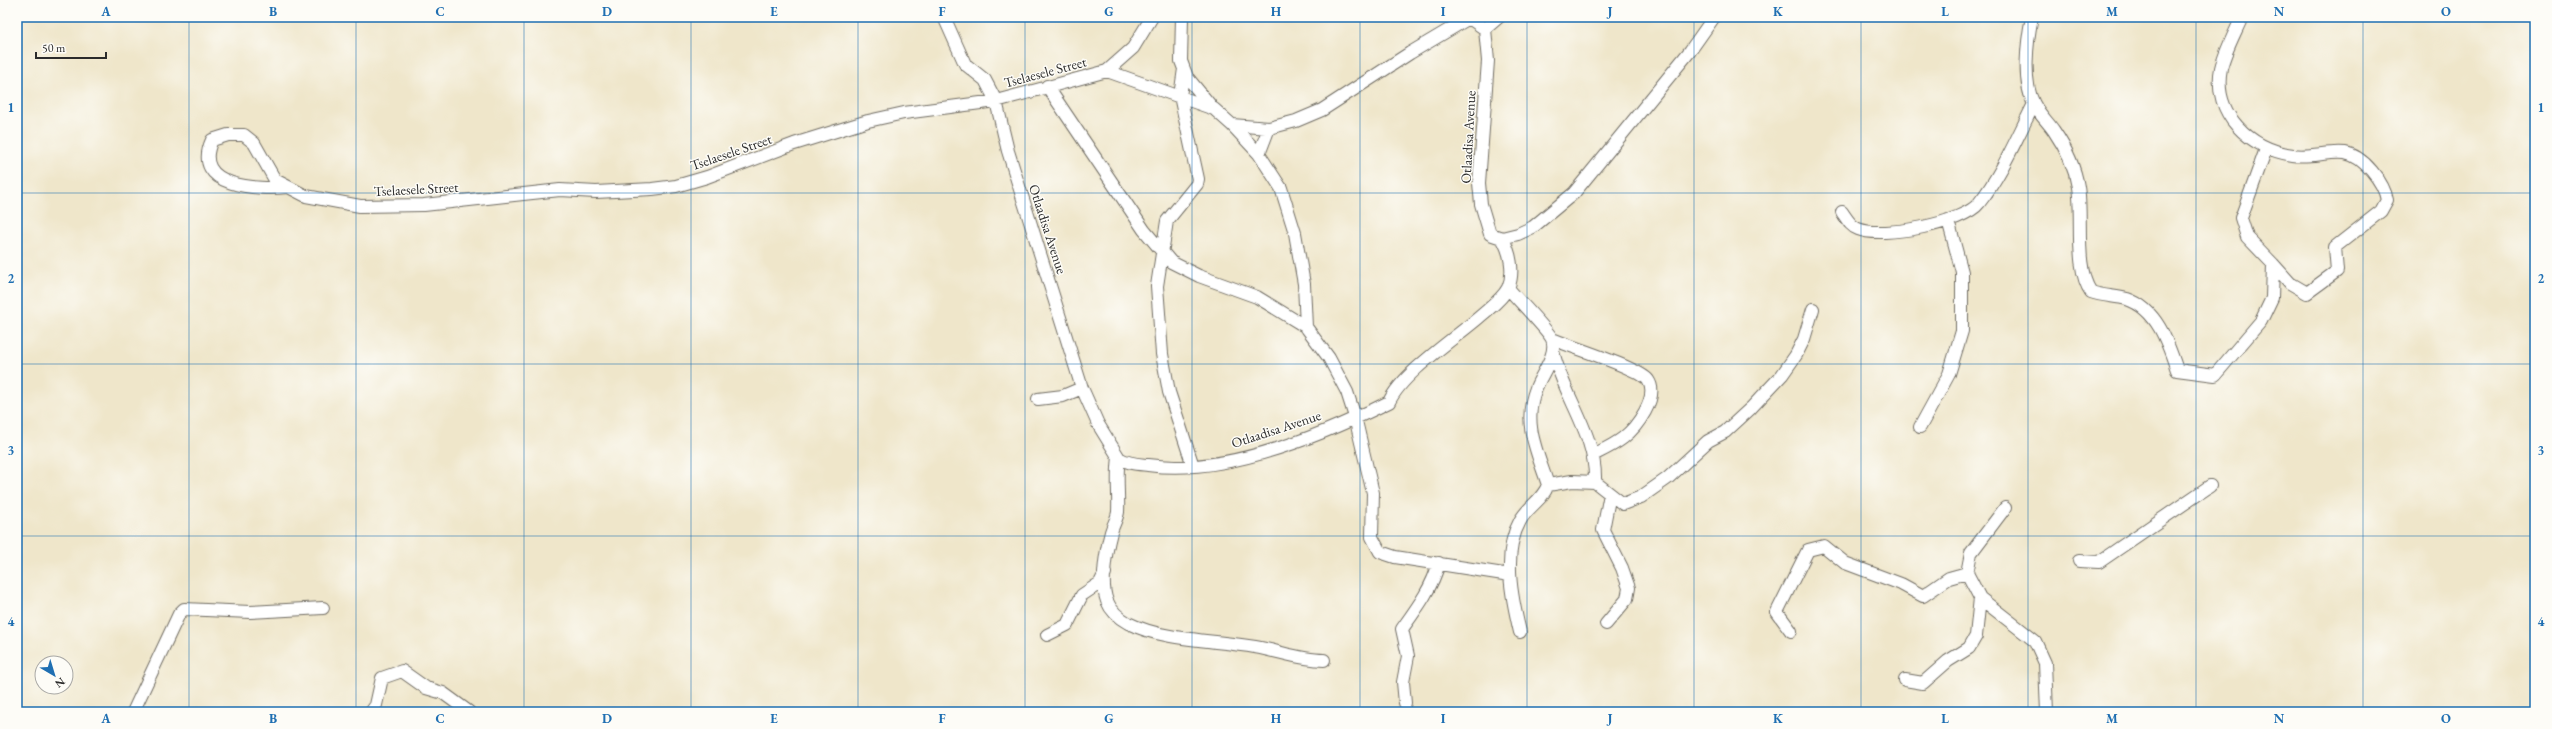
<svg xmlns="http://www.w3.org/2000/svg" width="2552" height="729" font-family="'EB Garamond',serif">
	<rect width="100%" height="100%" fill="#fdfcf7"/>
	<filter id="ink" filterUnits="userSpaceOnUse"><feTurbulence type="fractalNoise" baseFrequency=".025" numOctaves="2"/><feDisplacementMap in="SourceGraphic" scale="8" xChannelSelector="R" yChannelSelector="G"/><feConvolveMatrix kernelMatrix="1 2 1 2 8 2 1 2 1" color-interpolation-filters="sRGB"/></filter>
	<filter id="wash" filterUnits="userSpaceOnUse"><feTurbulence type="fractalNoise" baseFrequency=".012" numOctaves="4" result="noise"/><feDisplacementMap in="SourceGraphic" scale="16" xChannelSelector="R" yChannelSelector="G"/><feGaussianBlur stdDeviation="0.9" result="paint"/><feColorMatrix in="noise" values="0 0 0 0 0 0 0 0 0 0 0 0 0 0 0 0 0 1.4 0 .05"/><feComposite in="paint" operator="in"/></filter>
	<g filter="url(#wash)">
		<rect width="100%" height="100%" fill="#efe6ca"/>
	</g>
	<g filter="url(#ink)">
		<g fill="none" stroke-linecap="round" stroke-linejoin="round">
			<defs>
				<path id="minor" d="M944 17 965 64 985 80 996 101 1008 151 1082 388 1098 424 1119 458C1128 464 1138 464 1148 465 1224 476 1321 436 1389 402 1403 372 1456 338 1483 314 1491 307 1503 298 1508 288 1515 272 1510 251 1502 238L1490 234 1481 204 1479 183 1488 61 1485 29 1468 17
					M1182 17 1181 61 1187 77 1211 106
					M2032 17C2027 41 2022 82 2034 104 2039 114 2048 122 2054 131 2065 147 2075 168 2078 187 2083 218 2074 268 2091 292 2102 296 2115 296 2127 299 2157 309 2168 343 2177 370L2215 375 2261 321 2272 298 2273 264 2247 237 2241 218 2266 149
					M2242 17C2235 33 2225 51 2221 68 2212 114 2250 149 2293 155 2310 158 2328 151 2345 153 2364 156 2384 183 2387 200L2381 211 2335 247 2337 271 2307 293 2290 283 2273 264
					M1485 29 1499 17
					M1184 69 1180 96 1198 179 1197 184 1167 221 1157 286 1162 354 1169 392 1193 466
					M1107 71 1214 109 1232 125 1269 128 1296 121 1322 110 1410 53 1469 18
					M1047 86 1144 230 1171 262 1199 276 1257 297 1306 327
					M1232 125 1259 154 1281 188 1295 233 1304 284 1306 327 1329 358 1347 392 1355 417 1373 493 1372 537 1380 552 1395 557 1510 575
					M1259 154 1269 128
					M288 187C259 190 190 188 212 140L228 135H244L254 143 275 180 306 196 360 206 424 205 560 190 596 192 652 189 676 186 707 177 794 144 868 121 904 113 996 101 1107 71 1133 48 1152 17
					M1842 212C1847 219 1850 226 1858 229 1882 239 1964 223 1979 203 2002 174 2017 137 2034 104
					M1502 238 1518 234 1533 227 1574 193 1690 51 1714 17
					M1508 288C1516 298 1548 330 1552 339 1558 354 1541 374 1536 388 1522 423 1537 451 1548 485
					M1552 339C1569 346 1639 368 1648 380 1660 397 1636 428 1623 438 1614 445 1603 450 1593 455
					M1553 351C1563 396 1597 435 1595 482
					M1038 399 1063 396 1082 388
					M1920 427 1949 374 1962 331V272L1948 220
					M1119 458C1116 476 1119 494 1118 512 1117 519 1113 525 1111 532 1106 551 1100 583 1107 601 1111 611 1119 618 1128 623 1164 641 1216 640 1255 647 1279 651 1300 660 1324 660
					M2005 508 1971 553 1967 573 1980 598 2035 641 2045 663 2047 712
					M2079 561 2099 562 2210 486
					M1606 624 1627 599 1629 588 1622 568 1603 530 1610 494
					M1791 631 1777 612 1808 550 1824 546 1845 563 1901 584 1923 596 1949 578 1967 573
					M1520 632C1512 599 1502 553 1520 521 1527 507 1542 501 1548 485L1572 481 1595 482 1623 504 1641 497 1668 478 1708 441 1725 432 1751 408 1782 375 1796 355 1804 339 1813 309
					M1047 635 1067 625 1082 595 1100 583 1105 573
					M1905 680 1923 683 1948 661 1969 648 1976 636 1980 598
					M1405 703 1403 682 1408 656 1402 629C1417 608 1432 588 1439 563
					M133 712 179 614 184 609 250 612 323 608
					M371 712 376 705 382 678 402 671 426 688 443 693 469 712"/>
			</defs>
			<use href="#minor" stroke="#706c63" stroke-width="14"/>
			<use href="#minor" stroke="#fff" stroke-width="12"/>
		</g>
	</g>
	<path fill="none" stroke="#1f6fb2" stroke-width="1" stroke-opacity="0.55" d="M189 17V712M356 17V712M524 17V712M691 17V712M858 17V712M1025 17V712M1192 17V712M1360 17V712M1527 17V712M1694 17V712M1861 17V712M2028 17V712M2196 17V712M2363 17V712M17 193H2535M17 364H2535M17 536H2535"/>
	<g text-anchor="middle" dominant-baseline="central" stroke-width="3" stroke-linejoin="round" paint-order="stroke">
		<g font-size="14" fill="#2b2b2b" stroke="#fdfcf7">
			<text transform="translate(1045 72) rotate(-15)">Tselaesele Street</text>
			<text transform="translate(1468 137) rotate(-87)">Otlaadisa Avenue</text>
			<text transform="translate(731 152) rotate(-19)">Tselaesele Street</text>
			<text transform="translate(416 189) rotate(-3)">Tselaesele Street</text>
			<text transform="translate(1048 229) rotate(72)">Otlaadisa Avenue</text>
			<text transform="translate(1276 429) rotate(-18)">Otlaadisa Avenue</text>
		</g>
	</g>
	<rect width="2552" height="729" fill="none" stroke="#fdfcf7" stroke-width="44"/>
	<g transform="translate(54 675) rotate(142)"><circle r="19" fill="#fdfcf7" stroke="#a9a8a5"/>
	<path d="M0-3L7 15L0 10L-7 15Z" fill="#1f6fb2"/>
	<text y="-6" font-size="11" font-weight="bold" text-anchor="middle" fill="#2b2b2b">N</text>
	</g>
	<path d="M36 52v6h70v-6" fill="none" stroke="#2b2b2b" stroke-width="2"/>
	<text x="42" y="52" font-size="12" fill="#2b2b2b" stroke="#fdfcf7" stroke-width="3" paint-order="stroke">50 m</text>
	<rect x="22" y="22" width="2508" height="685" fill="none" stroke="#1f6fb2" stroke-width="1.5"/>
	<g font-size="13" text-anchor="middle" font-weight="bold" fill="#1f6fb2">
		<text x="106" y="16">A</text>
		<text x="273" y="16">B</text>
		<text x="440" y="16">C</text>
		<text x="607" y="16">D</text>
		<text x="774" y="16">E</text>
		<text x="942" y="16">F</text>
		<text x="1109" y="16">G</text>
		<text x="1276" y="16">H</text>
		<text x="1443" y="16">I</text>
		<text x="1610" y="16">J</text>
		<text x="1778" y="16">K</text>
		<text x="1945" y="16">L</text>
		<text x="2112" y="16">M</text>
		<text x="2279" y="16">N</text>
		<text x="2446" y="16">O</text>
		<text x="11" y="112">1</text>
		<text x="2541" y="112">1</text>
		<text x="11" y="283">2</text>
		<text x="2541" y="283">2</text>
		<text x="11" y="455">3</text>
		<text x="2541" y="455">3</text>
		<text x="11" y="626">4</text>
		<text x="2541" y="626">4</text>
		<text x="106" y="723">A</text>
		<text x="273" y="723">B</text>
		<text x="440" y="723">C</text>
		<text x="607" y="723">D</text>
		<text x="774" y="723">E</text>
		<text x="942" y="723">F</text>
		<text x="1109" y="723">G</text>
		<text x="1276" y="723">H</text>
		<text x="1443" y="723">I</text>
		<text x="1610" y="723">J</text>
		<text x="1778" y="723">K</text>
		<text x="1945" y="723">L</text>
		<text x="2112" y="723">M</text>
		<text x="2279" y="723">N</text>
		<text x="2446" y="723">O</text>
	</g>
</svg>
